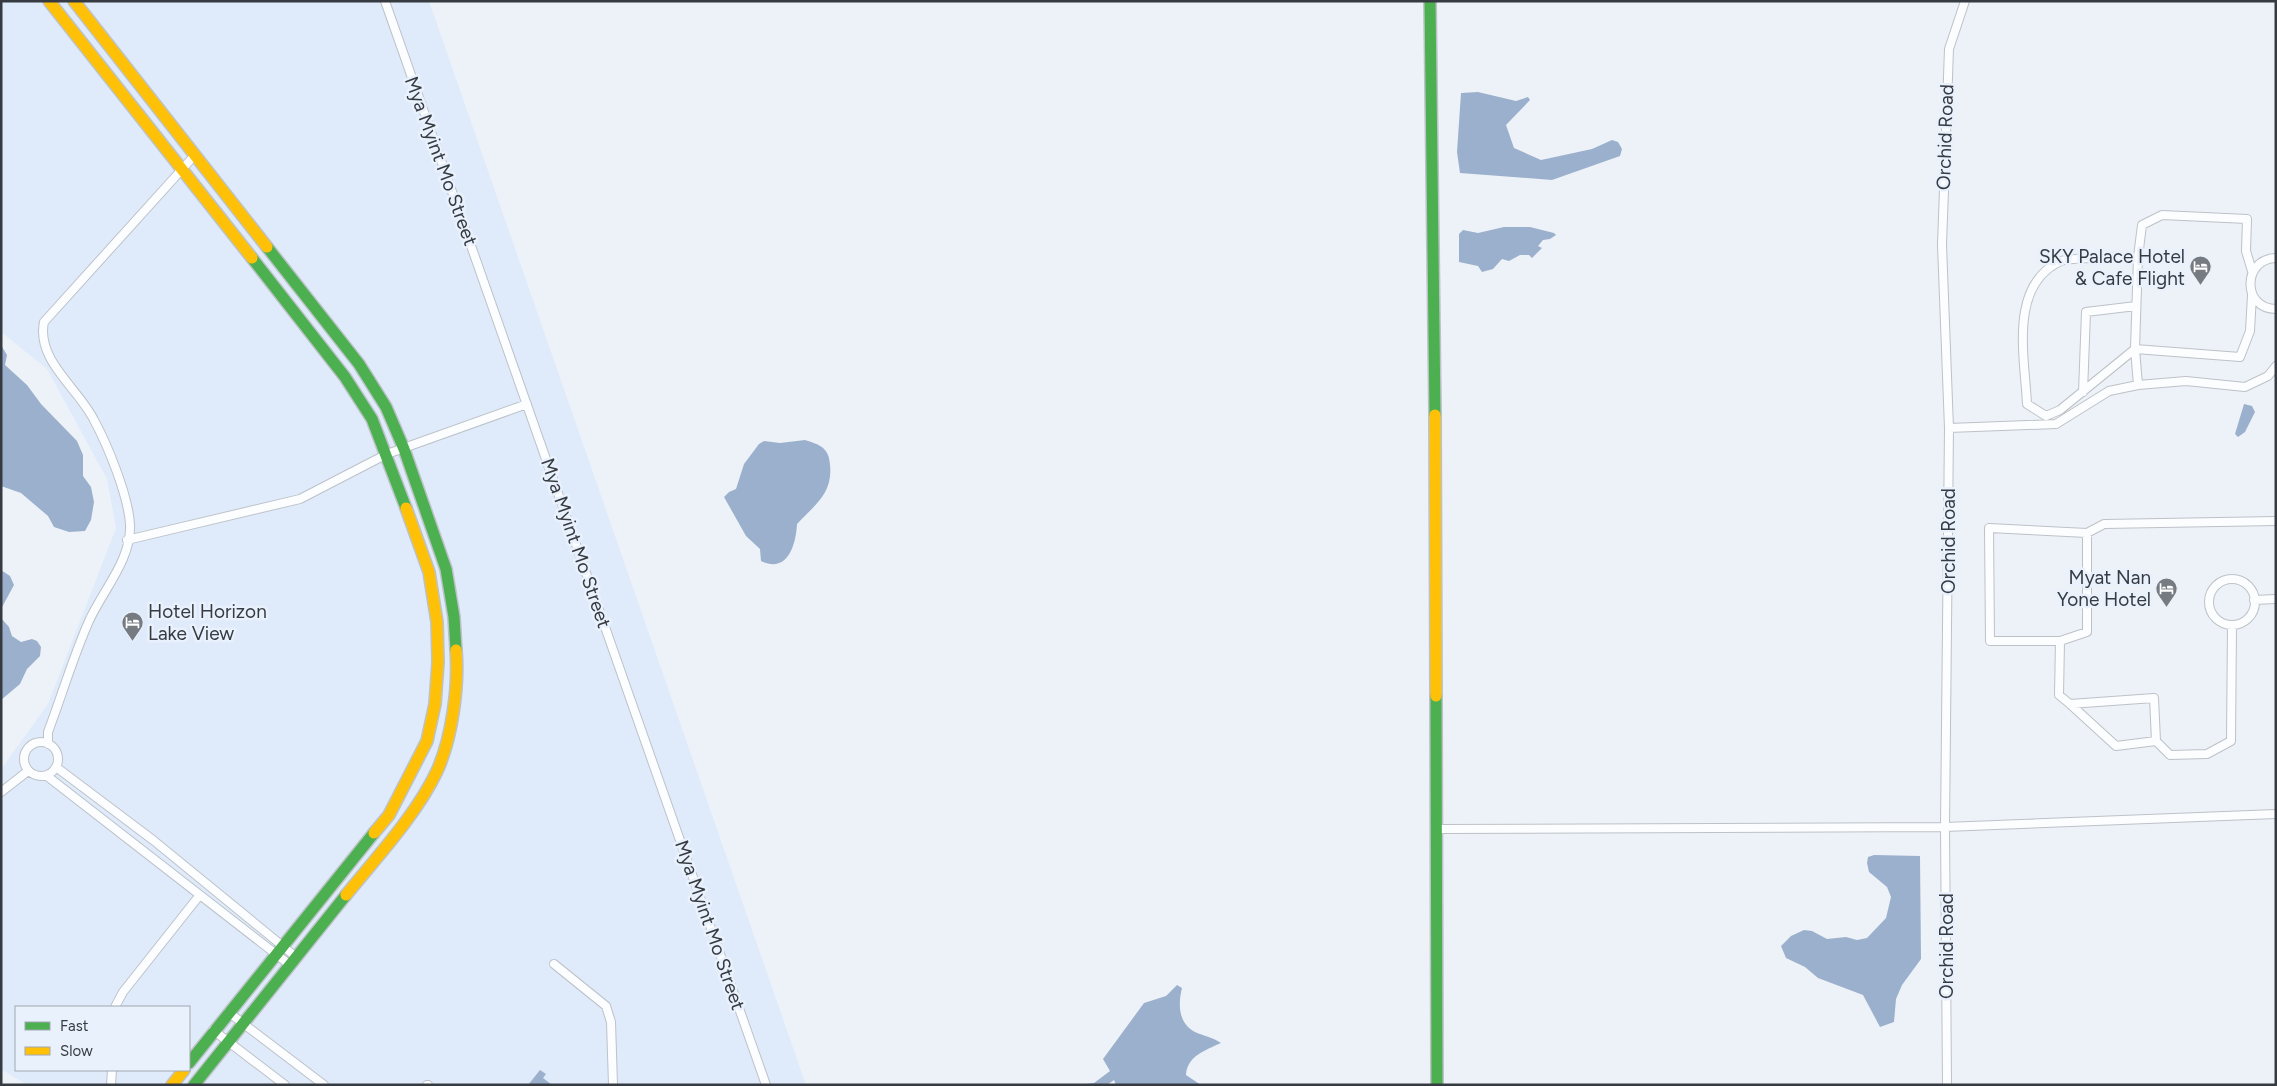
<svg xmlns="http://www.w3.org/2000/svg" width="2277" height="1086" font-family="Figtree,sans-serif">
	<rect width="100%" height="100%" fill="#edf2f8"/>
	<path fill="#dfebfb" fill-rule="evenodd" d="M1 1H429L806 1085H27L1 1069V769L48 704 116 528 107 479 47 369 1 332ZM16 1007H189V1070H16Z"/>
	<path fill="#9bb0cc" d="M1478 92 1516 101 1528 97 1530 100 1506 125 1514 148 1541 160 1592 149 1612 140 1618 142 1622 149 1620 156 1552 180 1460 173 1457 152 1461 93Z
		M1504 227H1530L1554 233 1556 235 1550 239 1543 240 1538 246 1542 248 1532 258 1529 255H1520L1509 261 1502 259 1493 269 1482 272 1478 266 1459 262V234L1463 230 1478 233Z
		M1 345 7 355 5 365 27 385 41 404 77 441 83 455V476L91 487 94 502 91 520 85 531 69 532 54 527 48 516 21 493 1 486Z
		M2244 404 2252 406 2255 412 2245 432 2238 437 2235 434Z
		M805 440C821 445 829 448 830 465 833 493 815 505 797 524 796 544 788 574 761 561L760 549 746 536 724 497 729 492 736 489 744 464 759 444 764 441 780 443Z
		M1 570 10 576 14 585 1 609Z
		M1 618 9 627 12 636 21 642 32 639 37 641 41 647 40 656 27 669 20 684 1 700Z
		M1874 855 1920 856 1921 959 1902 985 1896 999 1894 1022 1880 1027 1863 995 1818 978 1805 967 1786 958 1781 946 1791 936 1804 930 1812 931 1827 939 1846 937 1857 940 1867 938 1886 918 1891 897 1887 887 1869 872 1867 863 1868 857Z
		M1177 985 1182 988C1178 1004 1178 1023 1195 1032 1204 1036 1212 1037 1221 1043 1206 1050 1187 1056 1186 1075L1201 1085H1116L1114 1080 1107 1085H1078L1094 1083 1110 1071 1103 1059 1144 1003 1166 996Z
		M540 1070 546 1074 543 1078 552 1085H528Z"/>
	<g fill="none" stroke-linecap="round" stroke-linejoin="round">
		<defs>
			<path id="street" d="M385 1 766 1085
				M2276 258C2242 259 2242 309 2276 309
				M2252 295 2250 331 2240 357 2135 349 2138 257 2142 225 2162 215 2247 219 2246 251 2252 271
				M2135 349 2060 410 2046 416 2027 404C2025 358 2008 285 2061 261 2071 257 2124 258 2138 257
				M2138 385 2186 381 2245 387 2268 376 2276 366
				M2083 392 2086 312 2136 306
				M1949 428 2056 424 2109 391 2138 385 2135 349
				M127 540 300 499 387 454 527 404
				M2209 602a23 23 0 1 1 46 0a23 23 0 1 1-46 0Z
				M2254 600 2276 599
				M2232 625 2231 741 2207 754 2170 755 2156 741 2154 698 2070 704 2059 695 2060 641H1990L1989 528 2087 533 2104 524 2276 521
				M2060 641 2087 632V533
				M2070 704 2116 746 2156 741
				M24 759a17 17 0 1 1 34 0a17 17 0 1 1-34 0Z
				M48 744V732C62 695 73 657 89 621 103 590 132 559 130 524 128 495 108 446 94 420 78 388 36 360 44 322L194 156
				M56 767 153 840 296 957
				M47 776 290 965
				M1 792 28 771
				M1437 829 1945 827 2276 814
				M554 964 606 1006 611 1022 613 1085
				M115 1007 123 992 199 896
				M228 1012 324 1085
				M213 1030 285 1085
				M111 1085 112 1070
				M427 1085H428
				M1947 1085 1945 827 1949 428 1942 245 1949 49 1965 1"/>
			<path id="fast" d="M1430 1 1435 415
				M267 247 359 364 386 407 404 449 446 569 454 617 456 650
				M252 258 345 377 372 419 406 508
				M1436 696 1437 1085
				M189 1063 374 833
				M194 1085 346 895"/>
			<path id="slow" d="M49 1 252 258
				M74 1 267 247
				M1435 415 1436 696
				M374 833 389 815 427 741 435 704 438 662 437 622 429 572 406 508
				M346 895C376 858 417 814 437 771 452 738 459 686 456 650
				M172 1085 184 1070"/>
		</defs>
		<use href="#street" stroke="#bdc2c8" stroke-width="10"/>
		<use href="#fast" stroke="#bdc2c8" stroke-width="14"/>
		<use href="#slow" stroke="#bdc2c8" stroke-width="14"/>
		<use href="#street" stroke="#fcfdfe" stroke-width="8"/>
		<use href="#fast" stroke="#4caf50" stroke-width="11"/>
		<use href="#slow" stroke="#ffc107" stroke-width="11"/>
	</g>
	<defs>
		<symbol id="hotel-pin" viewBox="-11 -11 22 30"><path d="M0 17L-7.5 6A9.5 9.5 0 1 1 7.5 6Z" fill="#767b82" stroke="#e9f1fc"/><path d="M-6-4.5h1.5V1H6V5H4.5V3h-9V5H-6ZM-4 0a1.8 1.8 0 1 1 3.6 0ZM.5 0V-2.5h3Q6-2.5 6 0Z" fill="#fff"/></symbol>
	</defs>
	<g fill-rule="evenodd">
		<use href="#hotel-pin" x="2188" y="254" width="25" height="34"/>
		<use href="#hotel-pin" x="2154" y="576" width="25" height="34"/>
		<use href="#hotel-pin" x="120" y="610" width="25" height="34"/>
	</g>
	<g text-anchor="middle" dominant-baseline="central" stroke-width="5" stroke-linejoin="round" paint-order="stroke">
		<g font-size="19" fill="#363b42" stroke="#e9f1fc">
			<text transform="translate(1945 137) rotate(-88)">Orchid Road</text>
			<text transform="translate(441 161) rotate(70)">Mya Myint Mo Street</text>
			<text transform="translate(1948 541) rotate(-90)">Orchid Road</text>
			<text transform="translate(576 543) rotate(71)">Mya Myint Mo Street</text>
			<text transform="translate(710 925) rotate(71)">Mya Myint Mo Street</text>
			<text transform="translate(1946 946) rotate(-90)">Orchid Road</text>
		</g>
		<g font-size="19" fill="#363b42" stroke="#e9f1fc" text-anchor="end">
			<text x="2185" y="256">SKY Palace Hotel<tspan x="2185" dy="22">&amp; Cafe Flight</tspan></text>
			<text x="2151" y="577">Myat Nan<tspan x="2151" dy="22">Yone Hotel</tspan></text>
			<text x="148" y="611" text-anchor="start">Hotel Horizon<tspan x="148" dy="22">Lake View</tspan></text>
		</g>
	</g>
	<rect width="2277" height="1086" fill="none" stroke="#363b42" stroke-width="5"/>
	<rect x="15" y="1006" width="175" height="65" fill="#e9f1fc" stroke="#a1a8b2"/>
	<rect x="25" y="1022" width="25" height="8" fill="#4caf50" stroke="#a1a8b2"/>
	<text x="60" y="1031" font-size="15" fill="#363b42">Fast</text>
	<rect x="25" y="1047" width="25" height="8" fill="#ffc107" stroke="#a1a8b2"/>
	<text x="60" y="1056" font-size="15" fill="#363b42">Slow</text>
</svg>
